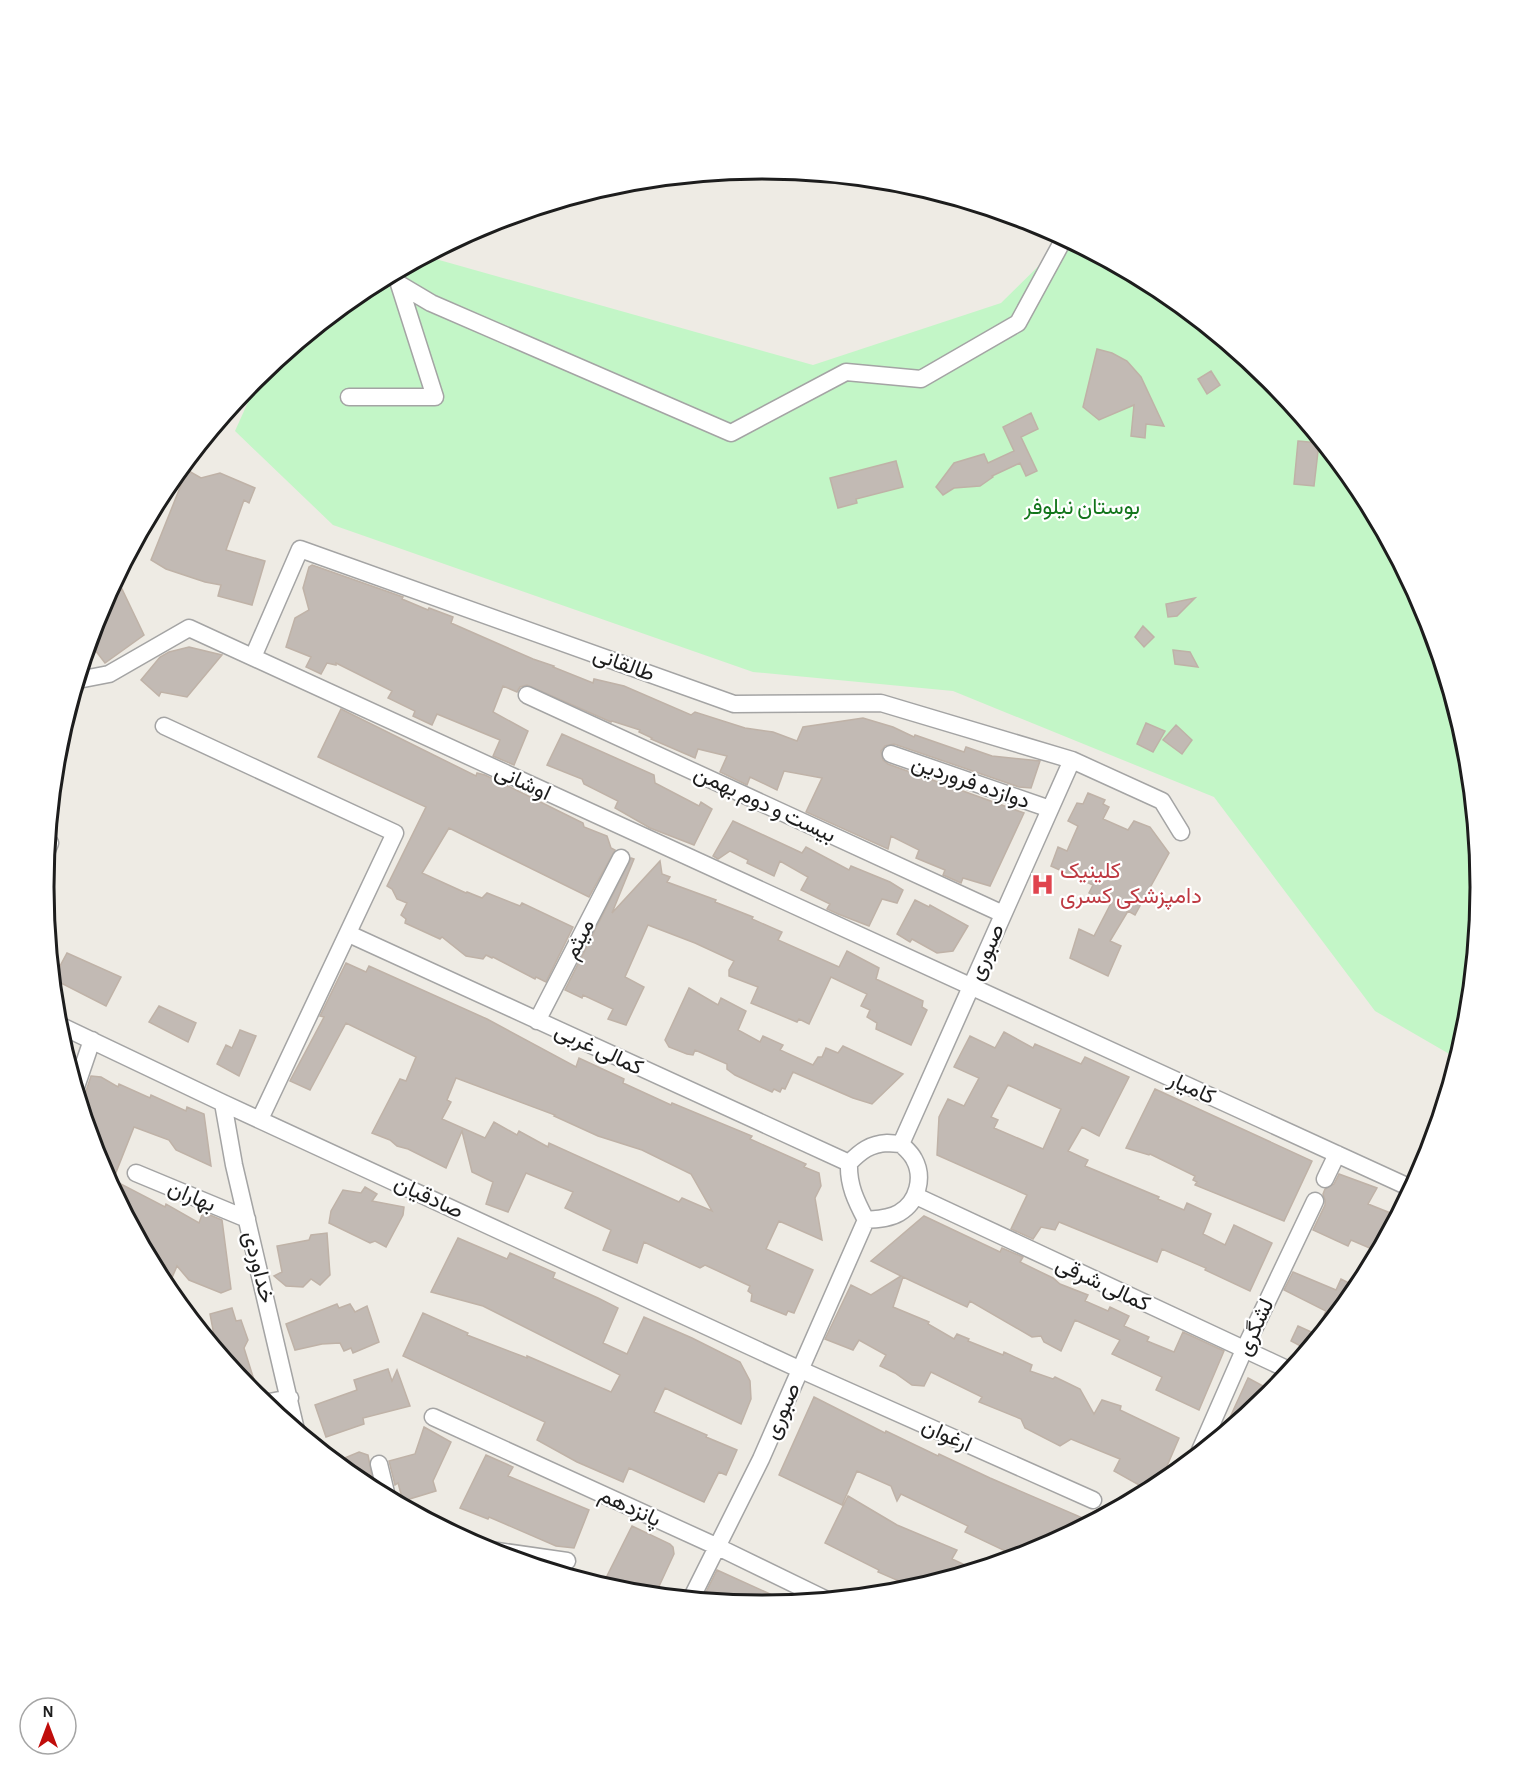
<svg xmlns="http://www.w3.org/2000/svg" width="1525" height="1774" font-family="'Alegreya Sans',Vazirmatn,sans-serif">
	<rect width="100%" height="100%" fill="#eeebe4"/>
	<path fill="#c3f6c7" d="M1067 238 1162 289 1271 379 1361 488 1427 612 1468 747 1481 887 1468 1028 1458 1059 1375 1011 1214 797 953 691 753 672 333 525 235 431 261 373 363 289 425 256 813 365 1001 303Z"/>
	<path fill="#c2bab4" stroke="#bfb2a7" stroke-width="1.5" fill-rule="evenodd" d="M1097 349 1112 353 1127 361 1141 377 1164 426 1146 424 1145 438 1131 436 1134 405 1099 420 1083 407Z
		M1211 371 1220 385 1207 394 1198 379Z
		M1031 413 1038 429 1021 437 1037 471 1026 476 1020 463 992 476 993 477 980 486 954 488 943 495 936 487 954 463 984 454 988 463 1014 451 1003 427Z
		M1298 441 1319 443 1314 486 1294 484Z
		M896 461 903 487 856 499 857 503 838 508 830 478Z
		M187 470 201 478 220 473 255 488 249 503 244 500 226 550 265 561 252 605 218 596 221 585 205 582 166 569 151 560Z
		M312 565 403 597 402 599 428 610 429 608 453 617 451 623 533 659 554 666 553 667 593 683 594 679 624 686 691 715 695 712 745 728 773 732 797 741 803 727 863 718 893 727 914 737 915 735 964 752 966 747 992 756 1040 761 1031 788 1019 787 894 744 885 746 881 751 883 760 888 764 1024 813 990 886 963 878 961 883 943 875 945 870 916 858 919 850 891 836 888 849 806 812 822 778 784 771 777 790 750 777 747 785 720 772 727 756 698 749 695 758 651 739 652 738 639 732 640 730 612 721 611 722 527 685 520 687 517 692 503 686 493 712 528 731 514 765 493 756 500 740 437 714 432 725 413 716 415 711 388 698 392 691 336 663V665L327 663 321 674 306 667 311 657 286 647 295 618 309 610 303 588 309 567Z
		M122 589 144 635 105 663 89 642 98 612 105 598Z
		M1195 598 1177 616 1168 617 1166 604Z
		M1143 626 1154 637 1144 647 1135 637Z
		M189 647 222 655 187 697 161 692 159 696 141 680 160 657 169 652Z
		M1173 650 1190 652 1198 667 1175 664Z
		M341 709 476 776 477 773 485 775 510 787 583 823 584 827 607 836 611 848 615 850 589 897 449 828 422 873 466 893 467 892 482 898 487 893 520 906 522 903 573 927 546 982 536 977 535 979 493 957 492 958 486 955 483 959 466 956 442 937 440 939 405 923 406 919 401 915 407 903 397 899 392 889 387 886 426 807 318 757Z
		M1146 723 1165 731 1153 752 1137 744Z
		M1176 725 1192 740 1182 754 1163 740Z
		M562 734 654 775 655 783 699 806 701 802 712 809 694 845 650 828 615 808 618 801 584 784 582 779 547 765Z
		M1088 793 1105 800 1103 804 1109 807 1103 819 1128 830 1134 821 1150 827 1169 853 1135 915 1128 911 1110 941 1121 946 1108 976 1070 958 1079 929 1094 936 1111 903 1089 893 1093 885 1051 866 1058 847 1067 851 1078 826 1068 821 1077 803 1083 804Z
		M733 821 802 853 806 847 849 870 851 866 890 882 903 890 897 903 882 899 869 926 838 914 827 909 830 904 801 890 808 877 780 861 774 876 747 863 748 860 730 851 718 859 713 856Z
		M631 858 634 859 612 913 660 861 662 874 670 877 667 882 716 900 715 902 753 917 752 919 782 932 778 940 839 967 847 951 879 968 876 979 923 1001 922 1007 927 1010 911 1045 876 1029 877 1023 867 1017 870 1010 861 1006 867 994 831 977 809 1024 799 1019 797 1022 751 1003 758 987 729 976V970L734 961 695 943 648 925 625 977 644 987 626 1025 608 1019 613 1009 583 995 582 998 565 990Z
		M915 900 929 907 930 905 968 926 953 951 937 953 912 939 910 942 897 934Z
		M67 953 121 977 106 1006 53 979Z
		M346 963 366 972 369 966 487 1019 576 1067 579 1058 624 1079 623 1083 671 1105 672 1103 752 1136 750 1139 806 1164 804 1167 819 1173 821 1186 815 1198 822 1240 779 1221 766 1249 813 1270 794 1313 788 1311 786 1315 751 1301 752 1294 748 1291 750 1286 705 1265 700 1268 644 1242 637 1263 603 1250 611 1230 565 1208 573 1192 526 1173 508 1212 486 1204 493 1182 472 1172 462 1131 446 1168 408 1149 397 1146 390 1140 372 1133 400 1079 406 1081 416 1057 346 1023 310 1090 290 1081 324 1017 320 1016ZM456 1078 555 1115 554 1116 598 1136 642 1150 691 1174 712 1211 682 1198 679 1202 549 1143 548 1147 519 1131 517 1135 494 1122 485 1138 442 1119 451 1102 447 1100Z
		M689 988 718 1005 721 998 746 1011 738 1030 760 1042 763 1036 783 1045 780 1050 813 1065 818 1057H822L826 1048 838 1053 843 1046 903 1074 872 1104 853 1098 793 1072 785 1089 782 1088 780 1092 774 1089 772 1092 735 1075 727 1069V1064L695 1050 693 1055 687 1054 669 1047 665 1040Z
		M159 1006 196 1023 188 1042 149 1022Z
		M240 1030 256 1036 239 1076 217 1064 226 1045 232 1048Z
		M1004 1032 1033 1048 1035 1044 1081 1064 1085 1057 1129 1077 1099 1136 1082 1127 1068 1151 1088 1160 1085 1166 1159 1197 1158 1199 1184 1210 1187 1203 1211 1214 1203 1234 1225 1245 1234 1225 1272 1243 1250 1291 1205 1270 1206 1268 1162 1249 1157 1262 1059 1222 1055 1230 1041 1227 1033 1239 1011 1229 1027 1195 937 1155 939 1117 948 1099 964 1106 979 1078 954 1067 970 1036 995 1048ZM1008 1085 1061 1109 1043 1149 994 1128 998 1120 991 1117Z
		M91 1076 101 1077 118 1087 119 1084 150 1098 151 1095 186 1111 187 1107 204 1114 211 1166 176 1150 169 1140 134 1127 113 1180 165 1207 166 1204 199 1223 203 1212 222 1220 231 1289 221 1293 189 1280 177 1266 168 1287 165 1265 148 1256 98 1162 79 1097 86 1091Z
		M1155 1089 1312 1161 1284 1221 1195 1185 1197 1182 1193 1180 1195 1176 1150 1154 1149 1155 1126 1148Z
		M1339 1174 1377 1188 1368 1204 1398 1216 1379 1252 1351 1240 1348 1246 1313 1230 1325 1205V1200L1323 1194 1325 1189 1334 1184Z
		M365 1187 377 1194 372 1201 404 1207 403 1215 386 1247 375 1241 370 1243 329 1223 331 1211 343 1190 361 1193Z
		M924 1216 1000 1252 1002 1248 1023 1257 1020 1262 1053 1278 1060 1284 1088 1295 1085 1301 1108 1311 1110 1307 1129 1316 1124 1326 1149 1337 1147 1341 1174 1352 1183 1332 1224 1351 1199 1410 1156 1390 1162 1377 1112 1354 1120 1340 1075 1320 1061 1351 1044 1342 1041 1336 1032 1337 970 1301 967 1307 903 1277 893 1307 929 1322 928 1324 954 1339 957 1334 969 1339 968 1341 1003 1355 1004 1352 1032 1365 1030 1371 1053 1379 1055 1377 1080 1389 1094 1414 1102 1400 1121 1406 1120 1410 1179 1438 1161 1480 1146 1489 1114 1471 1120 1459 1071 1439 1060 1446 1025 1428 1021 1419 979 1402 982 1397 931 1372 924 1386 912 1385 895 1373 880 1366 886 1355 859 1340 853 1350 825 1339 851 1285 871 1295 901 1276 871 1261Z
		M327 1233 330 1275 320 1285 311 1279 303 1287 286 1286 274 1276 282 1272 277 1246 309 1240 311 1235Z
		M458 1238 507 1259 510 1253 555 1273 553 1278 598 1298 618 1308 603 1343 627 1354 644 1317 692 1338 740 1362 750 1381 751 1399 741 1424 665 1388 654 1412 707 1435 706 1437 737 1450 726 1475 719 1472 704 1502 629 1468 623 1482 577 1462 537 1440 545 1422 403 1356 423 1313 468 1333 467 1335 527 1358V1356L611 1392 620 1375 483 1306 431 1292Z
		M1293 1272 1336 1290 1341 1279 1359 1288 1320 1336 1316 1334 1326 1311 1284 1290Z
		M337 1304 339 1308 350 1304 355 1312 367 1306 379 1342 353 1353 351 1348 344 1351 340 1343 322 1344 295 1350 286 1324Z
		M232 1308 236 1321 241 1320 248 1340 244 1348 254 1380 244 1383 217 1351 210 1314Z
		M1298 1326 1316 1334 1308 1350 1291 1341Z
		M388 1369 392 1381 397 1370 410 1406 363 1418 364 1424 326 1437 315 1405 357 1390 354 1380Z
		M1248 1378 1274 1392 1221 1437Z
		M814 1397 885 1433 886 1431 938 1456 939 1454 990 1478 1092 1522 1037 1551 1018 1557 965 1532 968 1526 901 1494 897 1501 891 1486 857 1471 842 1505 779 1475Z
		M424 1427 451 1442 433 1481 436 1491 403 1501 398 1483 395 1485 389 1461 415 1454Z
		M359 1452 368 1455 375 1491 363 1485 335 1462Z
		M486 1455 513 1467 508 1476 589 1510 574 1548 556 1546 489 1517 488 1519 460 1508Z
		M848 1496 897 1525 957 1550 952 1559 976 1570 915 1588 878 1572 879 1570 825 1543Z
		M632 1526 670 1544 673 1547 674 1554 655 1595 638 1594 606 1578Z
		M717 1570 790 1603 762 1606 702 1600Z"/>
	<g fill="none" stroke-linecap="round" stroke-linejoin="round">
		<defs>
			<path id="minor" d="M349 397H435L399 284 431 303 731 433 846 372 921 379 1018 323 1061 244 1068 239
				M253 657 300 549 734 704 881 703 1072 760 1162 801 1181 832
				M78 680 109 674 189 628 1413 1189
				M527 695 1003 914
				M164 726 395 833 260 1119
				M891 754 1050 809
				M47 850 50 843 48 842
				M349 934 849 1163
				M537 1021 621 858
				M57 1024 223 1103 801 1370 1093 1500
				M76 1087 92 1040
				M223 1103 234 1165 296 1430
				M887 1143 901 1144C906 1149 911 1153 914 1159 924 1177 918 1202 899 1213 889 1219 877 1219 866 1220 856 1201 848 1185 849 1163 861 1151 870 1144 887 1143Z
				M901 1144 1072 760
				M136 1173 247 1219
				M1325 1179 1337 1154
				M916 1196 1291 1371
				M264 1403 290 1398
				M433 1417 718 1547 827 1600
				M1198 1455 1244 1350 1315 1201
				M379 1464 387 1497
				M484 1549 567 1561
				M691 1599 761 1459 866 1220"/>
		</defs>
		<use href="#minor" stroke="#a4a4a4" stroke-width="19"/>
		<use href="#minor" stroke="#fff" stroke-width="16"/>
	</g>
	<defs>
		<symbol id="hospital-bare" viewBox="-9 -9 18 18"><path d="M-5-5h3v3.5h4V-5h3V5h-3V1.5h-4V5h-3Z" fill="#e0444e" stroke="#fff" stroke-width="2.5" paint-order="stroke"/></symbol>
	</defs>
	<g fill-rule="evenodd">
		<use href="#hospital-bare" x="1026" y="868" width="33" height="33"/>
	</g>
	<g text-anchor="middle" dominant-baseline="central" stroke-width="4.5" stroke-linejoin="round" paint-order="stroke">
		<g font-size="22" fill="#12751b" stroke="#fff">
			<text x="1082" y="507">بوستان نیلوفر</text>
		</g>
		<g font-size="22" fill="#1d1d1d" stroke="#fff">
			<text transform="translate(624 664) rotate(20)">طالقانی</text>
			<text transform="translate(523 782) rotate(25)">اوشانی</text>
			<text transform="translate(971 782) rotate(19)">دوازده فروردین</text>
			<text transform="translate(765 804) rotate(25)">بیست و دوم بهمن</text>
			<text transform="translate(579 939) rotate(-63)">میثم</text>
			<text transform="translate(986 952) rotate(-66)">صبوری</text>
			<text transform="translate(599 1049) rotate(25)">کمالی غربی</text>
			<text transform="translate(1192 1088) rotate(25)">کامیار</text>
			<text transform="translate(192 1196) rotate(23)">بهاران</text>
			<text transform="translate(429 1197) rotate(25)">صادقیان</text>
			<text transform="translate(259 1267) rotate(76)">خداوردی</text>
			<text transform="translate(1103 1284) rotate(25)">کمالی شرقی</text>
			<text transform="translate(1255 1327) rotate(-65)">لشگری</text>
			<text transform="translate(782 1411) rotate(-66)">صبوری</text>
			<text transform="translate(947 1435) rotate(24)">ارغوان</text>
			<text transform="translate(630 1507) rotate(25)">پانزدهم</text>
		</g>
		<g font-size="22" fill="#be3a42" stroke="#fff" text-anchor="start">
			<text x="1060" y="871">کلینیک<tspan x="1060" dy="25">دامپزشکی کسری</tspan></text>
		</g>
	</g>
	<path d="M0 0H1525V1774H0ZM54 887a708 708 0 1 1 1416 0a708 708 0 1 1-1416 0Z" fill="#fff" fill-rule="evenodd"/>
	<path fill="none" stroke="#1d1d1d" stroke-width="3" d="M54 887a708 708 0 1 1 1416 0a708 708 0 1 1-1416 0Z"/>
	<g transform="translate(48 1726)"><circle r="28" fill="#ffffff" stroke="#a5a5a5" stroke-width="1.5"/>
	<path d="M0-4.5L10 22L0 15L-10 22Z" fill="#c00d0b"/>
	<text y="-9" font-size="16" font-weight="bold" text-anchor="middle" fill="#1d1d1d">N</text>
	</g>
</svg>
